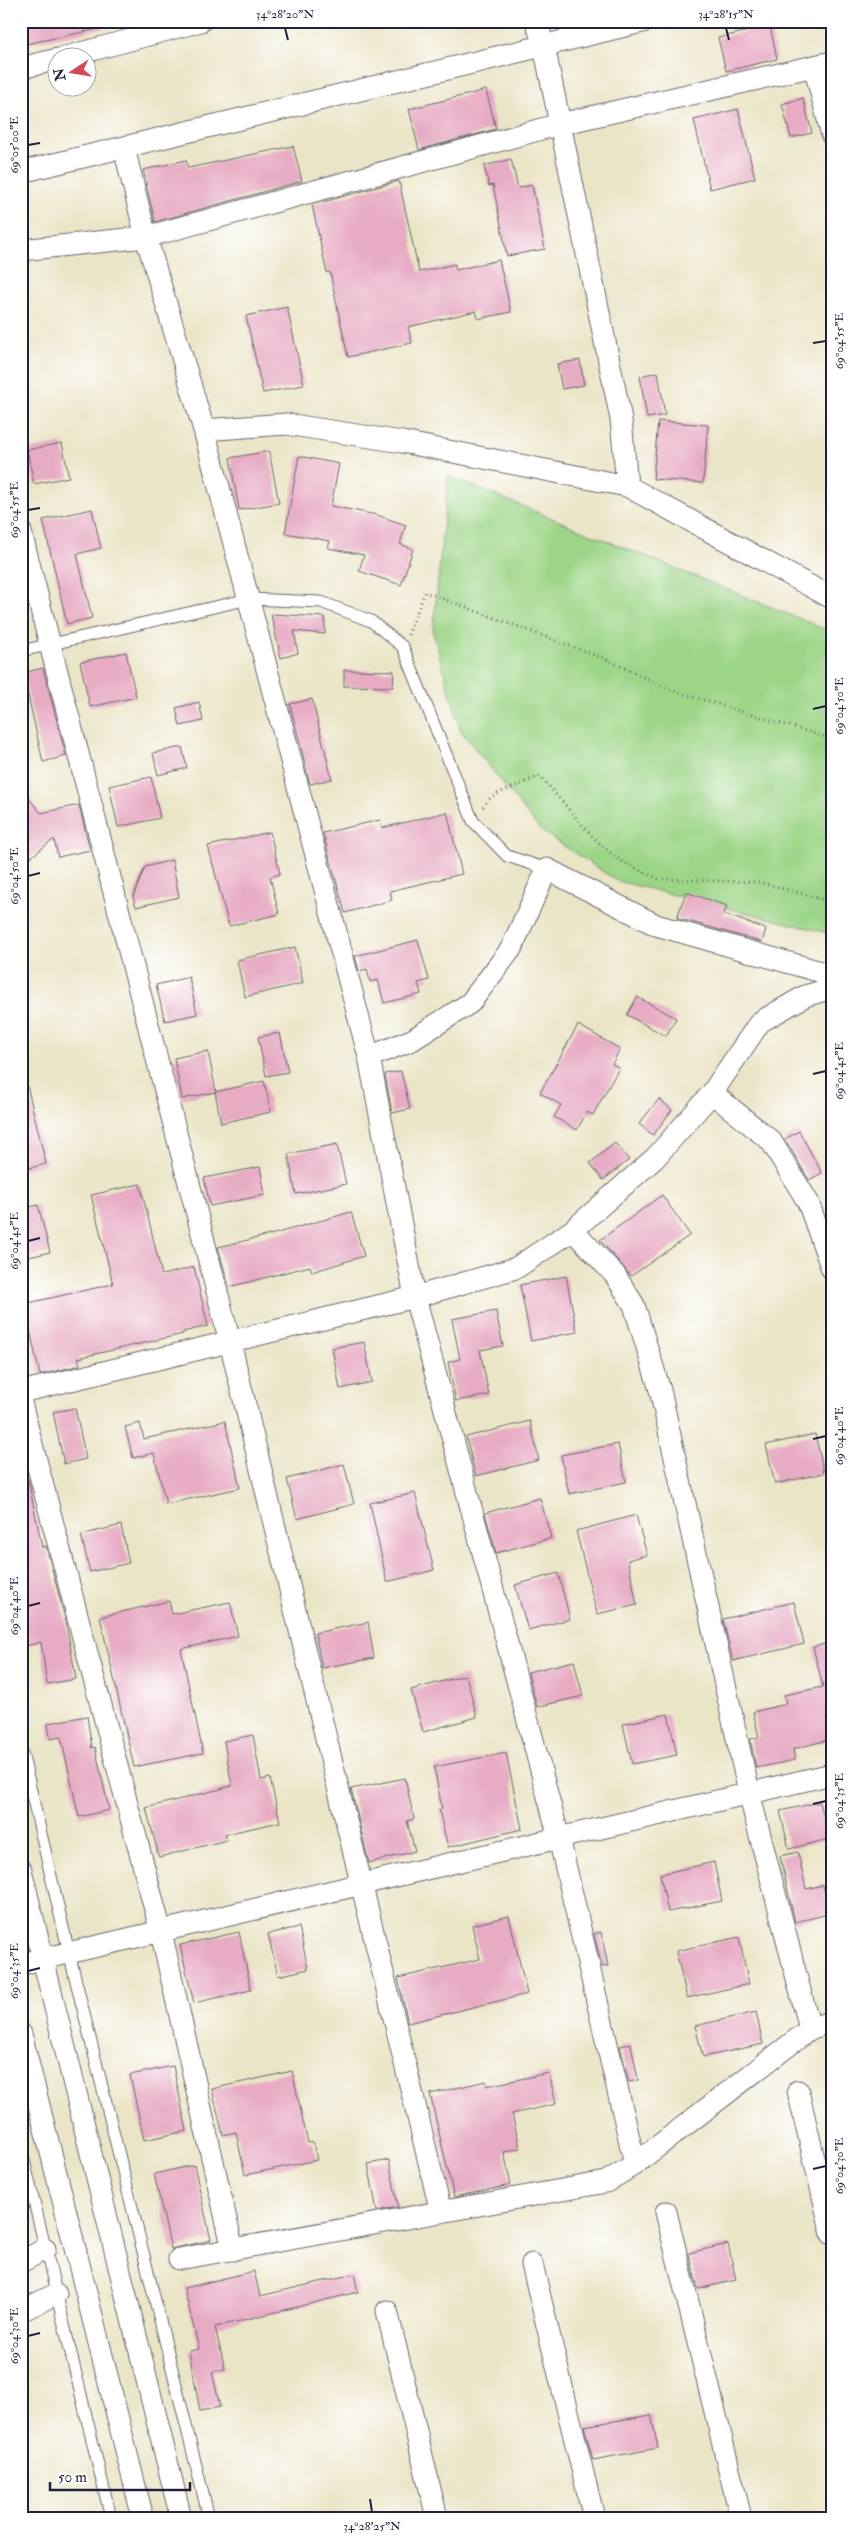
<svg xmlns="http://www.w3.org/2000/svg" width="853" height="2539" font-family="'IM FELL Double Pica',serif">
	<rect width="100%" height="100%" fill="#fff"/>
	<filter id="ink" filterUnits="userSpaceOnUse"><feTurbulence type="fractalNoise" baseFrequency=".02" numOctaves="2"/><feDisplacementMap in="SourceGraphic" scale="10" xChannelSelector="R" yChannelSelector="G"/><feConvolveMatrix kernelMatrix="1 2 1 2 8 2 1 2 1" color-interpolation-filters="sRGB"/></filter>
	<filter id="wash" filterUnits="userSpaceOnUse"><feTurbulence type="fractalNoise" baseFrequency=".0096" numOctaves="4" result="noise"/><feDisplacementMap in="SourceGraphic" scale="20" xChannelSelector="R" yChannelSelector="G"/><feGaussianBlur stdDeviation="1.12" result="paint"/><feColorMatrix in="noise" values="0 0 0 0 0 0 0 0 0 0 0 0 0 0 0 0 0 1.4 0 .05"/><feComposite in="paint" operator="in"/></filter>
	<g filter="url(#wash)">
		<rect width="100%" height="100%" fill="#ebe5c7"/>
		<path fill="#9dd587" stroke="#607c61" d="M448 476 832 632V934L617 881 540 830 461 731 433 633Z"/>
		<g id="blocks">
			<path fill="#e7abc4" d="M21 21H103V28L21 45Z
				M770 26 777 59 726 71 718 38Z
				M486 90 496 129 419 150 409 109Z
				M803 98 812 133 791 138 782 104Z
				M738 109 755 178 710 189 694 120Z
				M293 146 302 181 155 222 143 170 186 160 188 168Z
				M511 159 518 188 532 185 545 249 507 256 493 185 489 186 484 166Z
				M399 181 419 272 455 264 456 270 499 260 511 312 478 319 476 311 408 327 412 343 348 357 330 272 327 273 312 205Z
				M287 307 304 385 263 393 246 316Z
				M580 360 584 385 562 389 557 364Z
				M658 372 665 415 647 418 640 376Z
				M658 421 708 425 703 483 653 479Z
				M62 443 69 477 34 484 27 450Z
				M269 451 279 503 239 510 230 458Z
				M299 456 339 464 331 506 377 515 406 525 400 544 413 549 401 585 359 571 364 555 328 548 330 541 285 533Z
				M92 509 101 548 77 554 92 618 67 624 43 520Z
				M271 614 325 617V634L294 631 298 653 281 658Z
				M126 652 136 697 90 707 80 662Z
				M43 668 66 756 43 762 23 673Z
				M344 670 394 671 393 687 344 686Z
				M312 699 332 779 310 784 290 704Z
				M199 702 203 721 180 726 176 708Z
				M182 747 187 768 158 775 153 753Z
				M151 777 160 818 118 827 109 786Z
				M21 789 41 813 79 805 90 850 58 857 54 839 21 865Z
				M447 812 462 874 390 891 392 900 345 913 323 833 380 820 382 828Z
				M270 832 280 874 270 877 279 914 229 926 208 846Z
				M172 860 179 897 136 907 133 897 145 867Z
				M686 892 727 906 724 914 766 929 762 942 677 918Z
				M418 940 429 980 418 983 421 994 384 1003 378 980 370 982 367 969 359 971 355 956Z
				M295 947 303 983 245 997 237 960Z
				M189 977 197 1014 165 1021 156 985Z
				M637 997 676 1018 666 1036 627 1015Z
				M578 1025 620 1049 612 1064 619 1068 593 1115 587 1112 577 1130 554 1117 561 1105 540 1093Z
				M280 1033 288 1072 266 1076 258 1037Z
				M208 1051 216 1092 182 1099 174 1058Z
				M401 1071 410 1109 392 1113 385 1074Z
				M264 1081 271 1112 221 1123 215 1092Z
				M27 1085 46 1164 21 1170V1086Z
				M659 1099 672 1110 653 1135 639 1124Z
				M799 1131 822 1173 809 1180 785 1139Z
				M615 1143 629 1160 603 1180 590 1163Z
				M337 1144 346 1184 296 1194 288 1154Z
				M260 1167 265 1195 210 1206 204 1178Z
				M140 1184 162 1275 194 1267 208 1326 183 1332V1334L78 1358 80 1365 40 1375 24 1304 113 1284 91 1195Z
				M662 1195 690 1235 631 1276 600 1240Z
				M38 1205 50 1252 21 1259V1209Z
				M351 1212 364 1256 312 1272 310 1266 229 1287 218 1247 274 1234Z
				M566 1276 577 1332 531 1341 520 1285Z
				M496 1311 503 1346 480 1350 489 1395 456 1401 448 1362 460 1359 452 1319Z
				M364 1342 372 1382 340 1389 332 1348Z
				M75 1408 86 1459 64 1464 53 1412Z
				M225 1421 240 1488 166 1504 154 1453 133 1458 125 1427 140 1423 144 1439Z
				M530 1421 539 1460 476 1476 466 1437Z
				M815 1434 824 1473 775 1484 766 1445Z
				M618 1444 626 1482 569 1494 561 1455Z
				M344 1464 354 1504 297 1519 287 1479Z
				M28 1479 42 1547 46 1546 66 1622 76 1679 47 1684 41 1642 26 1646 21 1622V1480Z
				M415 1493 434 1570 387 1582 370 1503Z
				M540 1498 551 1538 496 1553 485 1513Z
				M636 1515 647 1555 628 1560 637 1605 597 1614 576 1531Z
				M121 1525 129 1563 90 1572 81 1535Z
				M558 1573 570 1619 528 1630 515 1585Z
				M169 1601 172 1614 230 1602 238 1636 181 1649 203 1753 134 1767 100 1617Z
				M794 1602 804 1644 733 1661 723 1619Z
				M368 1622 374 1658 322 1668 315 1633Z
				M832 1642V1718H827L832 1739 793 1749 795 1760 756 1768 750 1739 759 1737 753 1712 786 1704 784 1695 823 1687 813 1647Z
				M574 1661 583 1696 537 1707 528 1672Z
				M466 1675 477 1717 423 1732 411 1690Z
				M668 1714 677 1755 632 1764 623 1724Z
				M87 1716 92 1748 95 1747 109 1810 79 1817 61 1737 50 1739 48 1723Z
				M253 1735 261 1780 270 1778 280 1822 225 1834 227 1840 159 1857 146 1808 232 1786 224 1741Z
				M506 1753 522 1829 448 1847 439 1810 442 1809 434 1767Z
				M405 1778 414 1819 407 1821 415 1851 369 1863 351 1789Z
				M820 1802 829 1839 789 1849 780 1811Z
				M798 1852 806 1889 823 1885 829 1914 795 1922 780 1856Z
				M714 1862 722 1901 668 1912 660 1874Z
				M509 1916 527 1994 408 2023 398 1978 480 1959 472 1925Z
				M299 1927 308 1969 278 1976 268 1934Z
				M239 1932 251 1990 194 2003 180 1945Z
				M601 1932 608 1966 602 1967 594 1934Z
				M739 1937 749 1984 687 1998 676 1951Z
				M756 2012 763 2044 703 2057 695 2026Z
				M631 2044 638 2080 629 2082 620 2046Z
				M173 2066 187 2131 144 2140 130 2075Z
				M292 2071 308 2143 313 2142 317 2160 245 2175 236 2132 223 2135 212 2089Z
				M549 2073 556 2104 512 2114 520 2148 504 2152 511 2185 454 2197 430 2094 486 2081 487 2086Z
				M389 2160 398 2207 377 2211 368 2164Z
				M194 2165 211 2240 171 2249 154 2174Z
				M728 2244 736 2280 698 2289 689 2253Z
				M254 2271 260 2296 354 2274 358 2292 215 2327 225 2369 212 2372 220 2407 200 2411 189 2351 199 2349 184 2288Z
				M651 2415 658 2448 593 2460 584 2426Z"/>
		</g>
	</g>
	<g filter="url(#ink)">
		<use href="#blocks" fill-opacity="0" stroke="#68666c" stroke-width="1"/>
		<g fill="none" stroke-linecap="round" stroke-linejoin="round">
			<defs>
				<path id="service" d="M21 651 249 599 321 602 371 621 403 647 473 821 507 856 547 869
					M21 1748 69 1953 209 2518
					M21 2148 111 2518"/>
				<path id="minor" d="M536 21 544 46 621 419 627 486
					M62 58 201 21
					M814 66 832 135
					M21 68 58 59
					M124 148 146 237 204 430 369 1057 415 1297 559 1838 635 2164
					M21 172 646 21
					M21 250 146 237 560 124 832 62
					M204 430 286 424 402 442 627 486 832 598
					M21 532 230 1342 441 2212
					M369 1057 412 1040 470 1003 511 949 547 869 656 925 832 975
					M712 1093 771 1141 808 1202 832 1269
					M573 1230 615 1275 634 1305 660 1390 749 1793 810 2029
					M21 1392 415 1297 516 1268 573 1230 655 1158 712 1093 760 1022 805 996 832 988
					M21 1403 161 1932 233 2250
					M21 1870 181 2518
					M21 1964 832 1774
					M21 2034 143 2518
					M798 2091 832 2234
					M666 2212 741 2518
					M179 2259 606 2182 635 2164 810 2029 832 2021
					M21 2262 45 2249
					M532 2264 594 2518
					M21 2311 56 2294
					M387 2311 437 2518"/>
			</defs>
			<use href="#service" stroke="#68666c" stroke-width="13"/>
			<use href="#minor" stroke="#68666c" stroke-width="23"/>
			<path stroke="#68666c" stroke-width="3" stroke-dasharray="1 4" stroke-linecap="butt" d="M408 635 425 592 608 660 671 690 832 739
				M483 807 492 796 540 776 592 836 617 859 658 879 759 882 832 902"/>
			<use href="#service" stroke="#fff" stroke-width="11"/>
			<use href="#minor" stroke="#fff" stroke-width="21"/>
		</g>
	</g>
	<path fill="none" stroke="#22223b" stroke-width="2" d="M285 28 288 40M726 28 729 40M28 145 40 143M813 343 826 341M28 510 40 508M813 709 826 706M28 876 40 873M813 1074 826 1071M28 1241 40 1238M813 1439 826 1436M28 1606 40 1603M813 1804 826 1801M28 1971 40 1968M813 2169 826 2166M28 2336 40 2333M370 2499 372 2512"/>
	<rect width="853" height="2539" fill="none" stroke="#fff" stroke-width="55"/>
	<g transform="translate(72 72) rotate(258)"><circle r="24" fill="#ffffff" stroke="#a7a7b1"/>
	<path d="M0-4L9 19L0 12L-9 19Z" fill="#d1495b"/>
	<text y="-8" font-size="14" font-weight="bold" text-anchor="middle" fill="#22223b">N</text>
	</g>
	<path d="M50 2482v8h140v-8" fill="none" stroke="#22223b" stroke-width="2.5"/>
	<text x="58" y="2482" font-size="15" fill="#22223b" stroke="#ffffff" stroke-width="4" paint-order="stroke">50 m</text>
	<rect x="28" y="28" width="798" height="2484" fill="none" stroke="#22223b" stroke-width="2"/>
	<g font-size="12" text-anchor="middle" fill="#22223b">
		<text x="285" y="18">34°28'20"N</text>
		<text x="726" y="18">34°28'15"N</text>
		<text transform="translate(14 145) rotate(-90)" y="4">69°05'00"E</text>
		<text transform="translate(839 341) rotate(-90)" y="4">69°04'55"E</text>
		<text transform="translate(14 510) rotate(-90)" y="4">69°04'55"E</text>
		<text transform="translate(839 706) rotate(-90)" y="4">69°04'50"E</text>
		<text transform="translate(14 876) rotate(-90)" y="4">69°04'50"E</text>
		<text transform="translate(839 1071) rotate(-90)" y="4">69°04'45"E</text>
		<text transform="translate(14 1241) rotate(-90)" y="4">69°04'45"E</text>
		<text transform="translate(839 1436) rotate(-90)" y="4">69°04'40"E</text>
		<text transform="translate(14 1606) rotate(-90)" y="4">69°04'40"E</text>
		<text transform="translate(839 1801) rotate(-90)" y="4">69°04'35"E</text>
		<text transform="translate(14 1971) rotate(-90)" y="4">69°04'35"E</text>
		<text transform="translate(839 2166) rotate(-90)" y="4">69°04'30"E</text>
		<text transform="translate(14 2336) rotate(-90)" y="4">69°04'30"E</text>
		<text x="372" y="2530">34°28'25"N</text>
	</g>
</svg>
